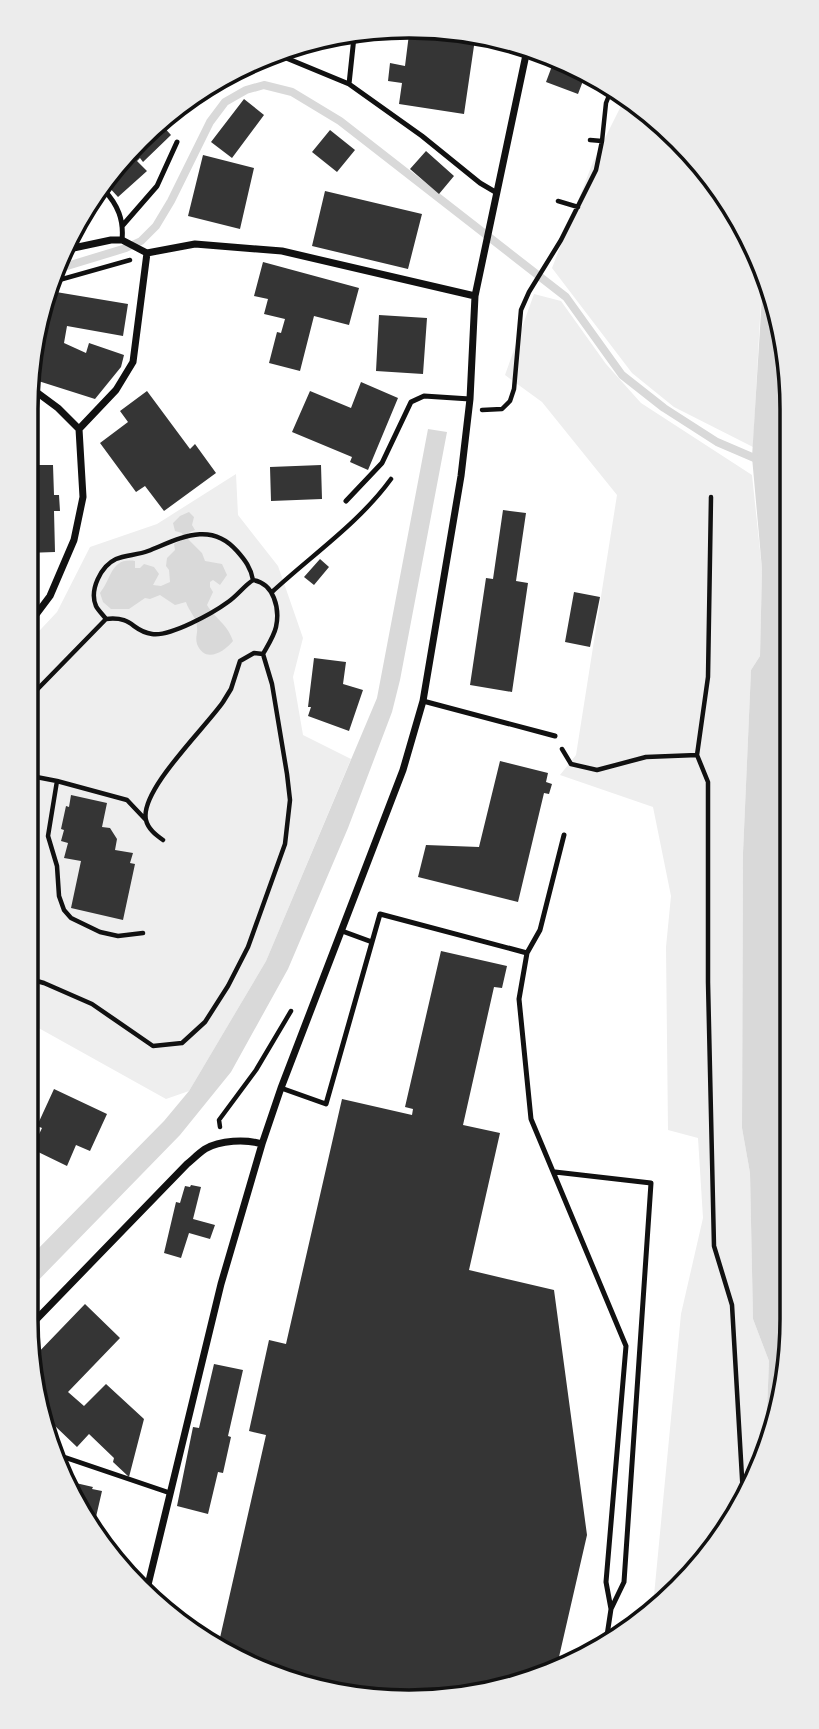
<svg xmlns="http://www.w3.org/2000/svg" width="819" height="1729" font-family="'Libre Baskerville',serif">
	<rect width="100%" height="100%" fill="#fff"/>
	<path fill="#eee" d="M626 96 643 106 714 177 763 262 753 447 674 407 632 373 552 268 593 162Z
		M534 294 561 301 606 364 641 403 752 475 762 569 760 656 751 670 743 853 742 1128 750 1173 753 1319 769 1361 765 1459 763 1467 697 1572 653 1606 681 1314 703 1218 698 1138 668 1130 666 947 671 896 653 807 560 775 576 755 617 495 542 402 505 375Z
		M236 474 238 515 278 566 303 638 293 677 303 735 351 759 266 961 189 1091 166 1099 26 1021V645L57 612 90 547 157 524Z"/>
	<path fill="#d9d9d9" d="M764 264 789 359 793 1320 765 1459 769 1361 753 1319 750 1173 742 1128 743 853 751 670 760 656 762 569 752 457Z
		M428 429 447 432 400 680 392 712 348 828 288 969 231 1072 180 1135 26 1293V1261L164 1121 189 1091 266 961 377 698Z
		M189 512 194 517 192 525 195 530 188 533V539L202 553 205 561 222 564 227 575 220 585 213 580 210 582V587L213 592 207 605C216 620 227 623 233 641 224 652 205 664 197 644 195 637 198 633 197 627 197 618 188 610 186 602L175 605 160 595 150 599 145 598 129 609H111L103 602 100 593C112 578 111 557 135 561V568H140L144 564 154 567 159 574 153 585 161 586 170 582 169 570 166 566 167 558 175 550 174 544 184 539 182 533 175 531 173 523 180 516Z"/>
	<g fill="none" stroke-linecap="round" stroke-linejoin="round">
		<path stroke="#d9d9d9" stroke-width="8" d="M54 270 126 248 141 241 156 226 171 201 210 122 225 102 246 90 264 85 292 92 340 121 566 297 622 375 664 408 717 442 759 460"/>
	</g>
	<path fill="#353535" d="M410 26 475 39 464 114 399 104 402 83 388 81 390 63 405 66Z
		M555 58 586 73 578 94 546 82Z
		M244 99 264 115 232 158 211 142Z
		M161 124 171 135 143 162 140 158 137 161 147 171 118 197 107 185 139 138Z
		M330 130 355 150 337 172 312 152Z
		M426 151 454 176 439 194 410 169Z
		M203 155 254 168 240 229 188 216Z
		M325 191 422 214 408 269 312 246Z
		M263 262 359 288 349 325 314 316 300 371 269 363 277 332 281 333 285 319 264 314 268 299 254 296Z
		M50 291 128 304 123 336 67 326 64 343 86 353 89 343 124 355 121 367 95 399 32 379Z
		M379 315 427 318 423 374 376 371Z
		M361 382 398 398 368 470 350 462 352 457 292 432 310 391 351 408Z
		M147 391 190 449 195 444 216 473 164 511 145 486 136 492 100 443 128 422 120 411Z
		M26 465H53L54 495H59L60 511H54L55 552 26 553Z
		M321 465 322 499 271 501 270 467Z
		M503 510 526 513 516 581 528 583 512 692 470 685 486 578 493 579Z
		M320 559 329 567 314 585 304 577Z
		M574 592 600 597 590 647 565 642Z
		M314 658 346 662 343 684 363 690 349 731 308 716 311 707H308Z
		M500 761 548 773 546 782 552 784 549 794 544 793 518 902 418 877 426 845 479 847Z
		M71 795 107 803 102 827 110 828 117 839 115 850 133 853 130 863 135 864 123 920 71 908 81 861 64 858 68 843 61 841 64 830 61 829 66 806 69 807Z
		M441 951 507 966 502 988 494 987 463 1125 500 1133 469 1270 554 1290 587 1535 556 1670 460 1699 334 1695 217 1651 266 1435 249 1431 269 1340 286 1344 342 1099 412 1115 413 1109 405 1107Z
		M54 1089 107 1114 90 1151 76 1145 67 1166 32 1149 42 1128 37 1126Z
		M191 1185 201 1187 193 1219 215 1225 210 1239 189 1233 181 1258 164 1253 176 1202 180 1203 185 1186 190 1187Z
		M85 1304 120 1338 68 1392 84 1406 106 1384 144 1419 129 1477 113 1462 114 1458 89 1434 77 1447 54 1425 45 1434 33 1358Z
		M214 1364 243 1370 228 1436 231 1437 223 1473 218 1472 208 1514 177 1506 193 1427 199 1428Z
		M67 1481 93 1487 92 1489 102 1491 93 1530Z"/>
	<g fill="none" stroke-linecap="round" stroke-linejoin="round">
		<path stroke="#111" stroke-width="4.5" d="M590 140 602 141
			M558 201 578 207
			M52 282 130 260
			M482 410 502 409 510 401 514 389 521 310 529 292 561 240 596 170 602 141 606 103 612 88
			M711 497 708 677 697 755 708 782V982L714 1246 732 1305 743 1495 741 1502
			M272 592C312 555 359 523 391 479
			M106 619C103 615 98 610 96 606 89 590 101 566 116 559 125 555 138 555 148 551 179 539 210 520 237 551 245 560 251 568 253 580 274 583 280 609 276 627 274 636 268 645 263 654
			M26 701 106 619C134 616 131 631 152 634 170 637 213 613 228 602 237 596 244 586 253 580
			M562 749 571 764 597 770 646 757 697 755
			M26 775 57 781 48 836 57 866 59 896 64 910 71 918 100 932 118 936 143 933
			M57 781 127 800 145 819
			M26 978 44 983 92 1004 153 1046 182 1043 205 1022 228 986 248 947 285 844 290 800 287 774 272 684 263 654 254 653 240 661 231 689 223 702C206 727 139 791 146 820 148 829 156 835 163 840
			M220 1127 219 1120 256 1070 291 1011"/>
		<path stroke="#111" stroke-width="5" d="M274 53 349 84 422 136 480 183 497 193
			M349 84 354 37
			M104 190C118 205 124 220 122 240
			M123 225 157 186 177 142
			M346 501 382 463 411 402 424 396 470 399
			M423 701 555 736
			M564 835 540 930 527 953 519 999 531 1119 626 1346 606 1582 611 1609 606 1642
			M342 931 372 942
			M281 1088 326 1104 380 914 527 953
			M555 1172 651 1183 624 1582 611 1609
			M52 1453 170 1493"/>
		<path stroke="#111" stroke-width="7" d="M64 250 111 240H122L147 253 195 244 282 251 475 296
			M79 429 116 390 133 362 147 253
			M26 628 50 596 74 540 83 497 79 429 58 408 31 388
			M28 1328 187 1164C193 1159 199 1153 205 1149 220 1140 246 1139 262 1144
			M147 1589 221 1284 262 1144 281 1088 403 770 423 701 461 476 470 399 475 296 527 50"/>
	</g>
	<path d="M0 0H819V1729H0ZM409 38H409A371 371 0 0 1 780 409V1319A371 371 0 0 1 409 1690H409A371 371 0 0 1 38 1319V409A371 371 0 0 1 409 38Z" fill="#ececec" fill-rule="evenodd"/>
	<path fill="none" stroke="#111" stroke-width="3.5" d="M409 38H409A371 371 0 0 1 780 409V1319A371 371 0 0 1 409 1690H409A371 371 0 0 1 38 1319V409A371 371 0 0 1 409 38Z"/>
</svg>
